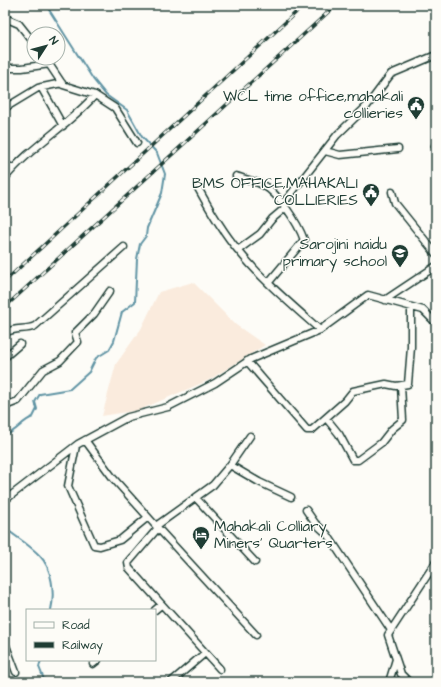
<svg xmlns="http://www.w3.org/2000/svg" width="441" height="687" font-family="'Architects Daughter',sans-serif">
	<rect width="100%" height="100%" fill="#fdfcf7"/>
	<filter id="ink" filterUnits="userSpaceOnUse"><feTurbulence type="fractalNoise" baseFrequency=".025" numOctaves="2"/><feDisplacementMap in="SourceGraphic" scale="8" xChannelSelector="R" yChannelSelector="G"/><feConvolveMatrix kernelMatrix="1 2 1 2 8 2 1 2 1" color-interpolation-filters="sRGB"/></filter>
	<g filter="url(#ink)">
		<path fill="#faebdd" d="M193 282 236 325 265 345 209 380 139 410 102 416 116 364 141 329 159 292Z"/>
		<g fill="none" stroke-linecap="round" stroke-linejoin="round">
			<path stroke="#6194a4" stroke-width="2" d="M5 437 6 435C18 430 22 421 33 417L37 409 35 402 40 394 70 389 89 372 96 358 109 350 114 341 122 312 135 302 137 259 140 244 146 236 147 228 162 193 165 174 157 153 142 137 127 110 106 95 93 79 46 5
				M5 528C16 537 30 545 40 556 52 568 55 593 51 610
				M41 660 39 667 45 682"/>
			<defs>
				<path id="minor" d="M5 18 19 24 34 43
					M45 58 63 85 95 95 115 108 137 143
					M5 68H22L50 64
					M41 87 63 126
					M5 108 38 88 62 83
					M435 146 436 147
					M325 151 340 155 398 149
					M5 163 12 169
					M236 176C244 179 255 181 263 185 279 194 298 223 304 240L269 282
					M5 178C31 146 68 126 95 95
					M198 188C210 210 222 231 238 250 262 280 292 305 320 330
					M392 192 395 203 436 254
					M283 204 337 135 367 106 391 74 436 55
					M238 250 260 234 272 219 285 208
					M385 300 436 266
					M5 333C16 326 25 331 35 326L124 247
					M5 357 20 344
					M247 361 307 430H312L345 401 353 391 386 384 396 386 408 384 411 347V307
					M5 406 18 401 43 370 60 361 78 342 75 333 94 314 110 291
					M326 418 339 434 353 460H358L381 443 392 429 403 420 401 386
					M85 440 113 478 156 526 213 485 230 465 259 482 291 497
					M76 446 68 486 94 545 100 546 120 540 148 517
					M230 465 250 436
					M196 498 255 562
					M5 500 78 444 128 417 168 407 215 383 251 359 320 330 368 295 423 310 436 323
					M306 510 315 523 327 534 391 630
					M156 526 256 635
					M158 528 128 563 129 568 220 669
					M155 610 161 605
					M5 643 16 672
					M93 664 98 660
					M171 682 205 653
					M389 682 396 659
					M409 682 401 674 388 635 436 562"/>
			</defs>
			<use href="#minor" stroke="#1f3d34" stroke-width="9"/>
			<use href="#minor" stroke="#fdfcf7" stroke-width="6"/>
			<defs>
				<path id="rail" d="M5 281 304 5
					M5 307 336 5"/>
			</defs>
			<use href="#rail" stroke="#1f3d34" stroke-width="3.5"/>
			<use href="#rail" stroke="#fdfcf7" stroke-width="2" stroke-dasharray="6" stroke-linecap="butt"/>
		</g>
	</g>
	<defs>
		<symbol id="civic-pin" viewBox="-11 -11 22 30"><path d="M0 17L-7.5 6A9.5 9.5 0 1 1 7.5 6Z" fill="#1f3d34" stroke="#fdfcf7"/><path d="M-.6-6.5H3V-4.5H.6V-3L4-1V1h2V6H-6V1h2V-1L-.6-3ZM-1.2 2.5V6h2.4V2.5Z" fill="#fff"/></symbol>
		<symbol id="school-pin" viewBox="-11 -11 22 30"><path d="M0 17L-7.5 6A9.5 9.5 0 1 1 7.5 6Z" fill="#1f3d34" stroke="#fdfcf7"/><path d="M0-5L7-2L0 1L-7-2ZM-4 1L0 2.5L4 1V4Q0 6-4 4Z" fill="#fff"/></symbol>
		<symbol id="hotel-pin" viewBox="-11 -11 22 30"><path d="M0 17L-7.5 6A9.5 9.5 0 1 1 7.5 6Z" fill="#1f3d34" stroke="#fdfcf7"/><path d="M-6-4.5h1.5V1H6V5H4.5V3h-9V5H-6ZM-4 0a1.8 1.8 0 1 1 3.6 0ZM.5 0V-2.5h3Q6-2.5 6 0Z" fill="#fff"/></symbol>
	</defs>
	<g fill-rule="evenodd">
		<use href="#civic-pin" x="406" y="95" width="20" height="27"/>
		<use href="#civic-pin" x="361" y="182" width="20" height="27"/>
		<use href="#school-pin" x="390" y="243" width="20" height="27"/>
		<use href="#hotel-pin" x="191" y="525" width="20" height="27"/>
	</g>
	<g text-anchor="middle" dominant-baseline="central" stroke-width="3" stroke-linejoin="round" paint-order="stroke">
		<g font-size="15" fill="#1f3d34" stroke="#fdfcf7" text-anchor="end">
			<text x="403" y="96">WCL time office,mahakali<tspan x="403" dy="17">collieries</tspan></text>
			<text x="358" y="183">BMS OFFICE,MAHAKALI<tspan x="358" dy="17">COLLIERIES</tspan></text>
			<text x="387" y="244">Sarojini naidu<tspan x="387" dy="17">primary school</tspan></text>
			<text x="214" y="526" text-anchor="start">Mahakali Colliary<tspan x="214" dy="17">Miners' Quarters</tspan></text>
		</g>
	</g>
	<rect width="441" height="687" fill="none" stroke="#fdfcf7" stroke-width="20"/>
	<rect x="10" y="10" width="421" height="667" fill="none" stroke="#1f3d34" stroke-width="1.5" filter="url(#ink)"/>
	<rect x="26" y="609" width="130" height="52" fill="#fdfcf7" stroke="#a4b0a9"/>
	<rect x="34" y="622" width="20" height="6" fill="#fdfcf7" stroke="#a4b0a9"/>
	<text x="62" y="629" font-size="12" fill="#1f3d34">Road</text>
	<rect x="34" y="642" width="20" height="6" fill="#1f3d34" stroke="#a4b0a9"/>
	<text x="62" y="649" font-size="12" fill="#1f3d34">Railway</text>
	<g transform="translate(46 46) rotate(54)"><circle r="19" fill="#fdfcf7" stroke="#a4b0a9"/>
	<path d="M0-3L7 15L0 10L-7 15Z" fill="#1f3d34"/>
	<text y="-6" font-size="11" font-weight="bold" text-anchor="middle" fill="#1f3d34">N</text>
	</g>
</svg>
